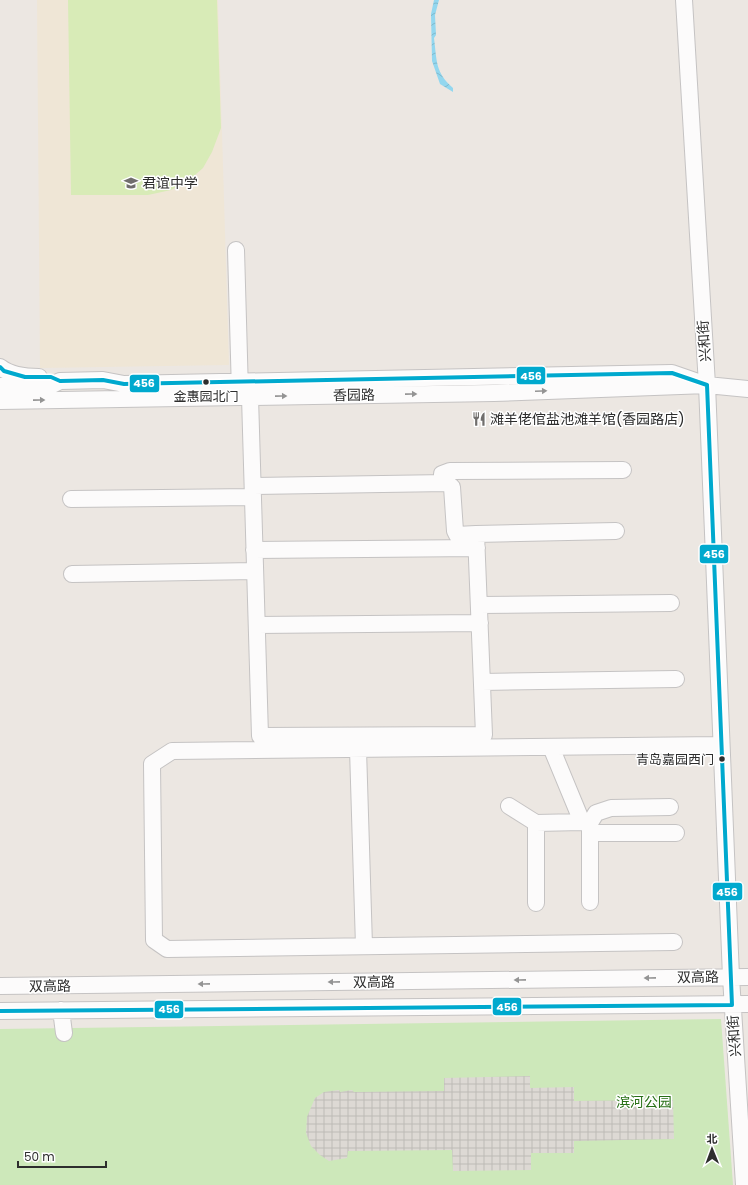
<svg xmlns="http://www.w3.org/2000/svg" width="748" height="1185" font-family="Poppins,'Noto Sans SC',sans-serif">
	<defs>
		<pattern id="plaza-grid" width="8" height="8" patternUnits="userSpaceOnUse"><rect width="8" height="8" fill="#ddd9d4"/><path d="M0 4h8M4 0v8" fill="none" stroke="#bebbb6"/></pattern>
		<pattern id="water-waves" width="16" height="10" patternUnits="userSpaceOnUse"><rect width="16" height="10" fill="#93d7ef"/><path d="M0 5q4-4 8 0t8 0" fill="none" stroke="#7fb9cd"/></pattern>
	</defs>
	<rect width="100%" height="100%" fill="#ece7e2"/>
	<path fill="#efe6d6" d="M37 0H218L229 365 40 368Z"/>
	<path fill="#cde8ba" d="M721 1019 733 1185H0V1029Z"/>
	<path fill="#d8ebb7" d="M68 0H217L221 128 212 152 203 168 188 181 171 190 148 195H71Z"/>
	<path fill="url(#plaza-grid)" d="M530 1076V1088L574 1087V1101L673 1100 674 1139 574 1141V1153H531V1170L453 1171 452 1150 348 1151 347 1158 329 1161 320 1155 311 1146 306 1133 307 1117 315 1098 324 1092 339 1090 340 1092 352 1090 354 1092 444 1091V1078Z"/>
	<path fill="url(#water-waves)" d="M434 0H439L435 15 436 35 434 38C437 61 435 72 453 88V92L440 84 432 61 431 14Z"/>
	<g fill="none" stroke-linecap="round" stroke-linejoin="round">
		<defs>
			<path id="minor" d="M684 0 707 385 731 977 744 1185
				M236 250 240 392
				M0 367C11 376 26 377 39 377
				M0 386 52 385 60 381 103 380 124 384 672 373 698 382
				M250 397 260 736 484 735 476 534 616 531
				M0 401 494 393 707 385 748 389
				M442 483V474L450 471 623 470
				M253 486 447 483 452 487 455 531 457 535 476 534
				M71 499 253 497
				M254 550 477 548
				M72 574 255 571
				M479 605 671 603
				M257 625 480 623
				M482 682 676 679
				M358 749 364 946
				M509 806 536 823
				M582 822 590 823V902
				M590 823 596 813 611 808 670 807
				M590 833H676
				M536 903V823L582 822 551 747
				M674 942 167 949 154 940 152 764 172 751 721 745
				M0 986 748 977
				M61 1010 64 1033
				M0 1011 748 1004"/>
		</defs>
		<use href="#minor" stroke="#c5c3c3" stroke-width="18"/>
		<use href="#minor" stroke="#fcfbfb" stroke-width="16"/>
		<defs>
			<path id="bus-1" d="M0 367 4 371 25 377H51L60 381 103 380 124 384 672 373 707 385
				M0 1011 732 1005 707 385"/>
		</defs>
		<use href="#bus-1" stroke="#fff" stroke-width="7"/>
		<use href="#bus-1" stroke="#00a9ce" stroke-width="4"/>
	</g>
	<defs><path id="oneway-solid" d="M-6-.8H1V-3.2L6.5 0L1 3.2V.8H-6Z"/></defs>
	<g fill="#949494">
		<use href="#oneway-solid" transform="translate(541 391) rotate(-2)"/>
		<use href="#oneway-solid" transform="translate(411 394) rotate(-1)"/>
		<use href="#oneway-solid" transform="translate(281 396) rotate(-1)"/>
		<use href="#oneway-solid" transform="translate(39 400) rotate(-1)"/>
		<use href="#oneway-solid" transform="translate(650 978) rotate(179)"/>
		<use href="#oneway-solid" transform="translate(520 980) rotate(179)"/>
		<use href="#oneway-solid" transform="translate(334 982) rotate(179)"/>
		<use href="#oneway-solid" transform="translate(204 984) rotate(179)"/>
	</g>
	<defs>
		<symbol id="school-bare" viewBox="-9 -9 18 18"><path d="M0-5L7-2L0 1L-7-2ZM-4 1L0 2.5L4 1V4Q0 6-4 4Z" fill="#706e6c" stroke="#fff" stroke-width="2.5" paint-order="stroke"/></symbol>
		<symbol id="restaurant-bare" viewBox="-9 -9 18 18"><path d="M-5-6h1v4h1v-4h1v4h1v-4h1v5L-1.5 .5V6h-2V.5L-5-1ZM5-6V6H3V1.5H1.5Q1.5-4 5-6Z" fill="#706e6c" stroke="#fff" stroke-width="2.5" paint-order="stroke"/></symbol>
	</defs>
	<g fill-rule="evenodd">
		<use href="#school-bare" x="121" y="173" width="20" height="20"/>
		<use href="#restaurant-bare" x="469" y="409" width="20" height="20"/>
	</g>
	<g fill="#2d2d2d" stroke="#fff" stroke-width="1.5">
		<circle cx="206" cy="382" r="3.5"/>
		<circle cx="722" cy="759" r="3.5"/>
	</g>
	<g text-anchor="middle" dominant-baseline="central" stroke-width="3" stroke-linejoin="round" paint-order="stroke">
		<g font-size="13" fill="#2d2d2d" stroke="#fff">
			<text x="206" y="396">金惠园北门</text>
			<text x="714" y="759" text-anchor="end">青岛嘉园西门</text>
		</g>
		<g font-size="14" fill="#2d2d2d" stroke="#fff" text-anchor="start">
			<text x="142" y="183">君谊中学</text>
			<text x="490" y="419">滩羊佬倌盐池滩羊馆(香园路店)</text>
		</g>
		<g font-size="14" fill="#2d2d2d" stroke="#fff">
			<text transform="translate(704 341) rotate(-94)">兴和街</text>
			<text transform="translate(354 395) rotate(-1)">香园路</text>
			<text transform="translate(698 977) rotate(-1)">双高路</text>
			<text transform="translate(374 982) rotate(-1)">双高路</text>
			<text transform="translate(50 986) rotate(-1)">双高路</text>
			<text transform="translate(734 1036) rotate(-94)">兴和街</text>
		</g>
		<g font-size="14" fill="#287017" stroke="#fff">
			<text x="644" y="1102">滨河公园</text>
		</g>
	</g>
	<g stroke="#fff" stroke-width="1.5">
		<rect x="516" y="366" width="30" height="19" rx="4" fill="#00a9ce"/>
		<rect x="129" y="374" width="31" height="19" rx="4" fill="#00a9ce"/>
		<rect x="699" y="544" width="30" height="20" rx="4" fill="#00a9ce"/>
		<rect x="712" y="882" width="31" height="19" rx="4" fill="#00a9ce"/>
		<rect x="492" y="997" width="30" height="19" rx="4" fill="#00a9ce"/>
		<rect x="154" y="1000" width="30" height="19" rx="4" fill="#00a9ce"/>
	</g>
	<g font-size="11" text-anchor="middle" font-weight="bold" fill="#fff">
		<text x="531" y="380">456</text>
		<text x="144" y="387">456</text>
		<text x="714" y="558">456</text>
		<text x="727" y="896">456</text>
		<text x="507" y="1011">456</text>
		<text x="169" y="1013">456</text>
	</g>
	<g transform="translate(712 1149) rotate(359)" stroke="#ffffff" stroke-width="3" paint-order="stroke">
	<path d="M0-3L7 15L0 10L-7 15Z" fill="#2d2d2d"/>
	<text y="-6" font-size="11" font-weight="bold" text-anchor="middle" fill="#2d2d2d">北</text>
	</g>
	<path d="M18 1161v6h88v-6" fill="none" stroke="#2d2d2d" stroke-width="2"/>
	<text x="24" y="1161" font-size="12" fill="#2d2d2d" stroke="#ffffff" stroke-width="3" paint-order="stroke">50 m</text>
</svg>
